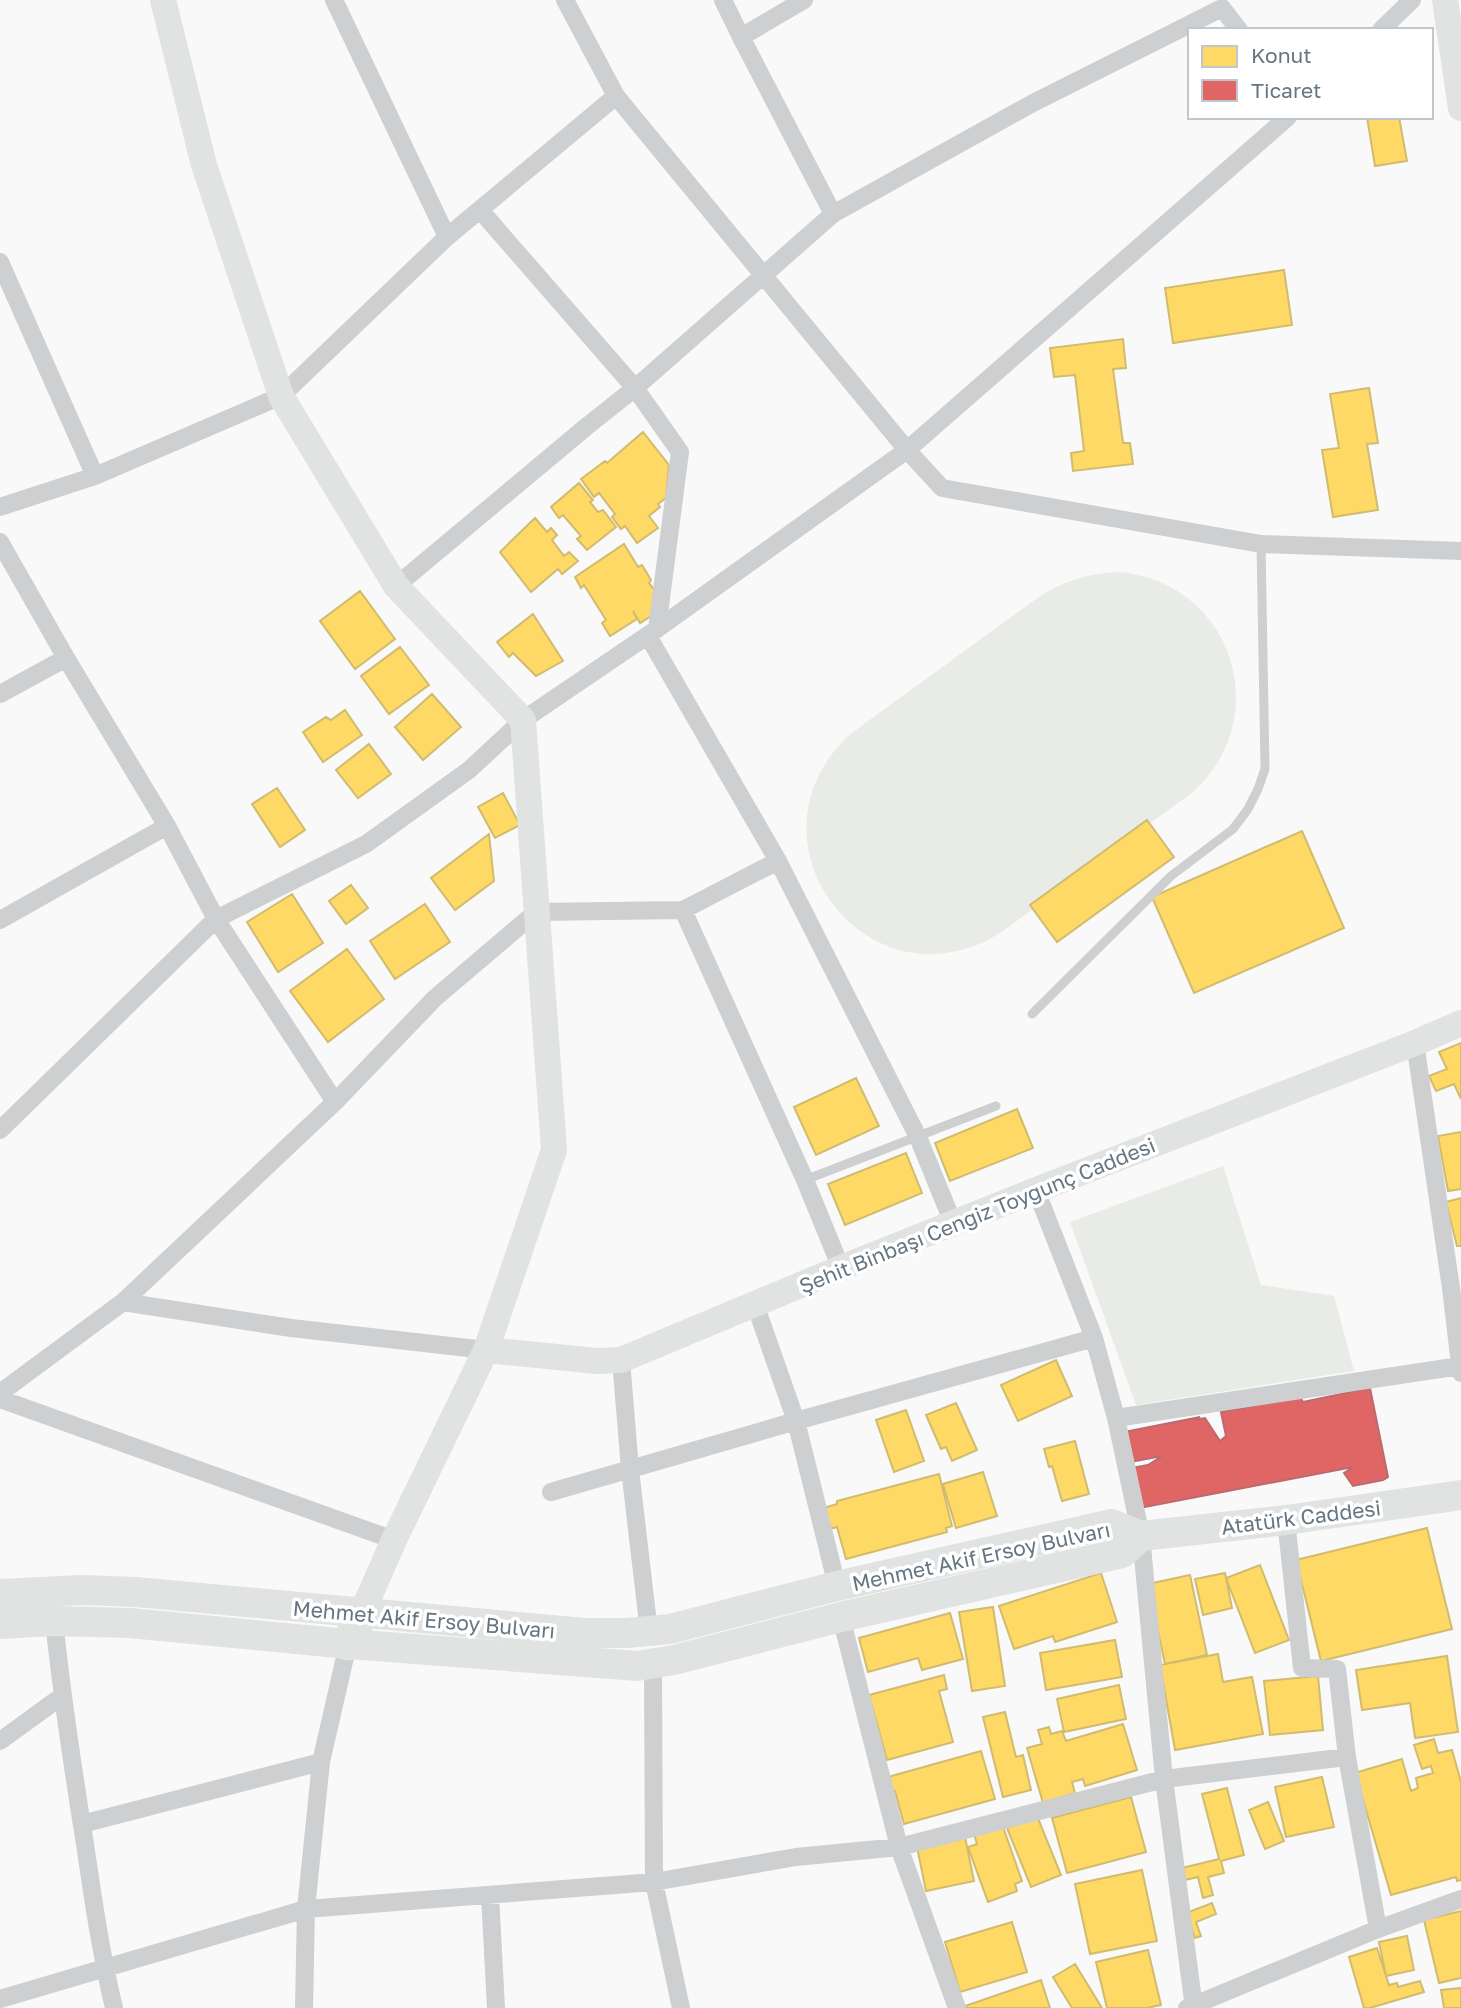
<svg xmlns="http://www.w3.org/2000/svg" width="1461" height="2008" font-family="'Golos Text',sans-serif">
	<rect width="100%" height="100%" fill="#f9f9f9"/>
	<path fill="#e8ebe6" d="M1120 572C1232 583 1276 716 1193 792L1003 931C872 1017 735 843 849 735L1040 596C1066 580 1090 573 1120 572Z
		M1223 1166 1261 1285 1334 1296 1354 1371 1136 1405 1070 1222Z"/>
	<path fill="#ffd966" stroke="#d1bb6f" stroke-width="2" d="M1367 117H1399L1407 161 1375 166Z
		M1284 270 1292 325 1173 343 1165 288Z
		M1123 339 1126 368 1113 369 1123 443H1130L1133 464 1073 471 1071 453 1084 451 1075 375 1054 377 1050 348Z
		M1369 388 1378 443 1367 444 1378 510 1333 517 1322 450 1339 448 1330 394Z
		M643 432 669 465 666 498 658 504 660 507 649 516 658 528 637 543 625 526 621 529 612 517 615 514 599 493 594 497 581 479 605 461 607 463Z
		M579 483 593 500 590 502 598 512 603 510 616 527 587 550 577 539 581 536 563 515 559 518 551 507Z
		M535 518 547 532 551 528 557 535 552 540 564 556 569 552 578 561 562 574 558 569 531 592 500 552Z
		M624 544 638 567 642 565 651 580 649 583 657 593 656 613 640 623 633 611 637 619 610 636 602 623 606 620 584 585 581 588 575 577Z
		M360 591 395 639 355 669 320 621Z
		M533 614 563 661 536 676 513 653 509 657 497 642Z
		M400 647 429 685 389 714 361 676Z
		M432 694 461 727 423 760 395 727Z
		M345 710 362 735 323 762 303 732 326 717 331 720Z
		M369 744 391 774 358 798 336 770Z
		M277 788 305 830 280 847 252 804Z
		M503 793 520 825 495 838 478 807Z
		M1147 820 1174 857 1057 942 1030 905Z
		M1302 831 1344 928 1194 993 1152 897Z
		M489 834 494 881 455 910 431 878Z
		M351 885 368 908 346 924 329 901Z
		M292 894 323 943 278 972 247 922Z
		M425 904 450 942 395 979 370 941Z
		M347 949 384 999 328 1042 290 991Z
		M1461 1043V1099L1454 1084 1436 1091 1429 1076 1447 1069 1439 1052Z
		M856 1078 879 1126 816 1155 794 1107Z
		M1017 1109 1033 1148 950 1181 935 1143Z
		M1461 1132V1189L1448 1191 1438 1136Z
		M906 1153 922 1193 845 1225 828 1184Z
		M1461 1198V1246H1457L1446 1202Z
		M1056 1360 1072 1396 1018 1421 1001 1385Z
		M956 1403 977 1450 952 1461 946 1447 941 1449 926 1415Z
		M906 1410 924 1461 894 1472 876 1420Z
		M1075 1441 1089 1494 1062 1501 1052 1466 1049 1467 1044 1449Z
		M983 1472 997 1516 956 1528 943 1484Z
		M939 1474 952 1526 946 1528 947 1532 846 1559 837 1527 829 1529 824 1508 837 1504V1501Z
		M1427 1528 1452 1629 1321 1661 1296 1560Z
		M1260 1565 1289 1640 1255 1653 1226 1578Z
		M1101 1573 1117 1622 1055 1642 1053 1636 1014 1649 999 1606Z
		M1225 1573 1232 1608 1203 1615 1195 1579Z
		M1190 1575 1207 1655 1165 1664 1148 1584Z
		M993 1607 1005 1686 972 1691 959 1612Z
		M950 1613 963 1659 922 1670 918 1658 868 1672 859 1638Z
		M1115 1640 1122 1677 1046 1690 1040 1653Z
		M1218 1654 1223 1682 1252 1677 1263 1734 1175 1750 1160 1665Z
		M1447 1656 1458 1732 1415 1738 1410 1703 1362 1710 1356 1670Z
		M944 1675 947 1689 939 1691 953 1742 887 1760 869 1695Z
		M1318 1676 1323 1730 1270 1735 1264 1681Z
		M1119 1685 1126 1719 1064 1732 1057 1699Z
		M1005 1712 1016 1757 1023 1755 1031 1790 1003 1797 983 1717Z
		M1123 1724 1137 1770 1085 1786 1083 1779 1072 1782 1075 1793 1043 1803 1027 1748 1042 1744 1038 1730 1049 1727 1051 1734 1062 1731 1066 1741Z
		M1434 1739 1438 1753 1452 1750 1461 1782V1880L1457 1881 1456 1877 1391 1895 1355 1773 1402 1759 1411 1791 1418 1788 1416 1778 1433 1773 1431 1766 1422 1769 1414 1745Z
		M981 1751 995 1799 904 1824 895 1791 892 1792 888 1777Z
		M1322 1777 1334 1827 1286 1837 1275 1787Z
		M1227 1788 1244 1855 1221 1861 1224 1873 1208 1877 1213 1895 1203 1898 1198 1877 1185 1880 1182 1868 1219 1859 1202 1794Z
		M1131 1797 1146 1852 1067 1873 1052 1818Z
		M1268 1802 1284 1841 1265 1849 1249 1810Z
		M1037 1816 1061 1875 1031 1887 1007 1828Z
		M1002 1824 1022 1881 1015 1884 1017 1891 988 1902 968 1847 977 1844 974 1834Z
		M965 1837 974 1881 926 1891 917 1847Z
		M1142 1870 1157 1941 1090 1954 1075 1884Z
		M1212 1903 1216 1914 1196 1922 1201 1936 1195 1938 1186 1913Z
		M1461 1911V1978L1439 1983 1424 1920Z
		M1012 1922 1027 1972 960 1992 945 1942Z
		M1407 1936 1414 1970 1386 1976 1379 1942Z
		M1377 1948 1389 1985 1397 1983 1398 1987 1420 1981 1424 1992 1370 2008H1364L1349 1957Z
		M1148 1950 1161 2005 1147 2008H1107L1096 1962Z
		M1075 1964 1102 2008H1072L1053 1977Z
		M1041 1980 1050 2008H966L965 2006Z
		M1461 1988V2008H1444L1441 1990Z"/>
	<path fill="#e06666" stroke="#bb6b6f" stroke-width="2" d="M1370 1388 1388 1477 1383 1480 1353 1486 1344 1473 1353 1467 1139 1508 1131 1468 1148 1465 1162 1456 1130 1462 1124 1432 1200 1417 1195 1420 1205 1418 1220 1441 1226 1436 1221 1412 1300 1397 1303 1402Z"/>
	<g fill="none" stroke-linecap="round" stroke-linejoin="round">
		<path stroke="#cecfd0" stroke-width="9" d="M1032 1014 1171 876 1233 829 1248 809 1258 789 1265 769 1261 544
			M805 1180 996 1106"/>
		<path stroke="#cecfd0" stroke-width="18" d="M334 0 447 237
			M565 0 616 96 907 450 942 488 1261 544 1461 551
			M723 0 741 37 804 0
			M1381 30 1412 0
			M741 37 833 214
			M480 210 635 388 680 452 657 629
			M0 262 95 476
			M0 507 95 476 281 396 447 237 616 96
			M0 542 66 658 167 826 216 919 335 1102
			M396 586 586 427 635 388 833 214 1033 103 1222 8 1239 30
			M648 636 778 861 918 1137 953 1223
			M0 694 66 658
			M683 910 805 1180 841 1268
			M0 920 167 826
			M1415 1043 1451 1288 1461 1373
			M0 1130 216 919 366 844 469 770 523 720 657 629 907 450 1288 117
			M1036 1190 1094 1338 1116 1418 1141 1536 1164 1779 1194 2008
			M123 1302 291 1328 486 1350
			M755 1304 796 1421 837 1586
			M621 1360 630 1469 649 1632
			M0 1393 123 1302 335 1102 435 998 536 912 683 910 778 861
			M0 1399 394 1540
			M1116 1418 1460 1366
			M551 1492 796 1421 1094 1338
			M1286 1520 1302 1668 1337 1669 1347 1757 1378 1929
			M841 1617 899 1847 957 2008
			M54 1621C62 1696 73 1770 85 1844 93 1899 101 1954 114 2008
			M653 1665 654 1882 681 2008
			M0 1741 62 1696
			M82 1824 321 1762
			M490 1895 496 2008
			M0 1999 306 1909 654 1882 796 1857 899 1847 1164 1779 1347 1757
			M304 2008 306 1909 321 1762 348 1644
			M1187 2008 1378 1929 1461 1899"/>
		<path stroke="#e1e2e2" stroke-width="26" d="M163 0 204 165 281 396 396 586 523 720 554 1150 486 1350 394 1540 362 1613
			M1445 0 1461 108
			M486 1350 597 1361 621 1360 841 1268 1036 1190 1415 1043 1461 1023"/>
		<path stroke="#e1e2e2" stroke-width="30" d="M0 1594 81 1590 136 1592 585 1633H627L670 1629 837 1586 1112 1524 1141 1536 1286 1520 1461 1495
			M0 1624 54 1621 130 1623 348 1644 637 1666 674 1660 841 1617 1122 1553 1141 1536"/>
		<path stroke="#e1e2e2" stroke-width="33" d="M348 1644 362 1613"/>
	</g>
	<g text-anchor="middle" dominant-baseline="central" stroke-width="7" stroke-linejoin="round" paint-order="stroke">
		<g font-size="21" fill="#657683" stroke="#fff">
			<text transform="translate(977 1215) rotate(-22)">Şehit Binbaşı Cengiz Toygunç Caddesi</text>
			<text transform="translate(1301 1517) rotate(-7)">Atatürk Caddesi</text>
			<text transform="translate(981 1556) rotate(-12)">Mehmet Akif Ersoy Bulvarı</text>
			<text transform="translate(424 1619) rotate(5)">Mehmet Akif Ersoy Bulvarı</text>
		</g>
	</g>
	<rect x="1188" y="28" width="245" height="91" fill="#ffffff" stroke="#c1c8cd" stroke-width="2"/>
	<rect x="1202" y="46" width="35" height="21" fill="#ffd966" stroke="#c1c8cd" stroke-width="2"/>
	<text x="1251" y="63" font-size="21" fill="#657683">Konut</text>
	<rect x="1202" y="80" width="35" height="21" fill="#e06666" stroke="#c1c8cd" stroke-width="2"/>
	<text x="1251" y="98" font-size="21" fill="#657683">Ticaret</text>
</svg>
